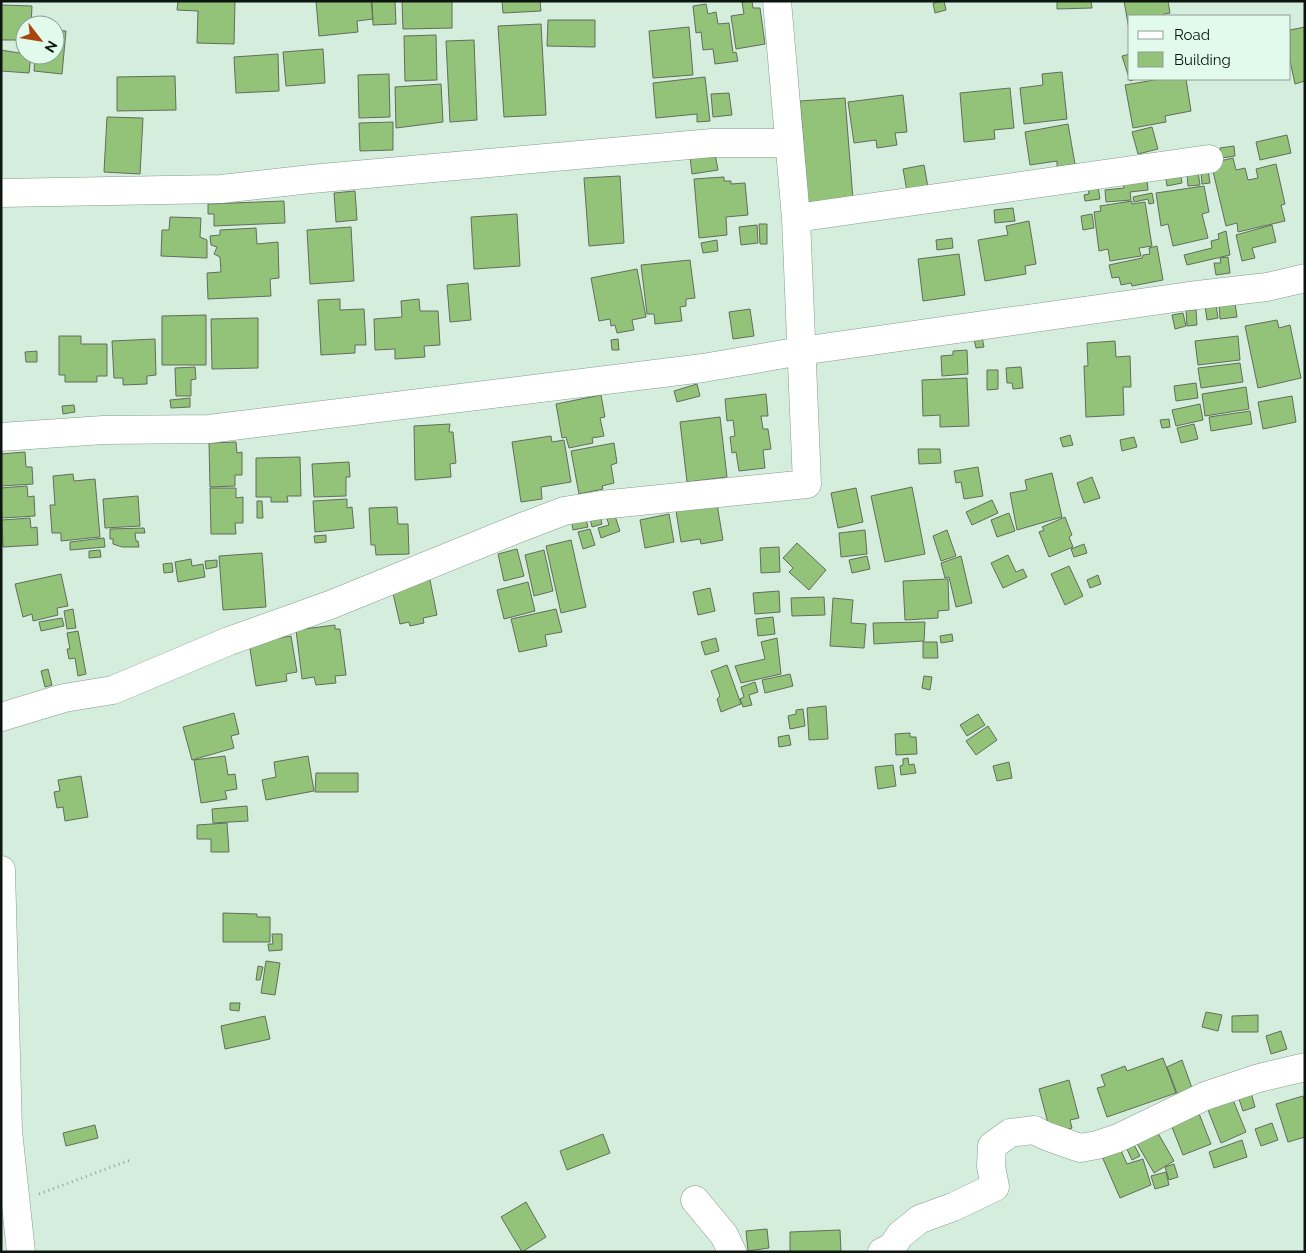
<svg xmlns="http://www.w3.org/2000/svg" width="1306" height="1253" font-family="Raleway,sans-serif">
	<rect width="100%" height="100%" fill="#d5eddd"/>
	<path fill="#93c279" stroke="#616e5a" d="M178 1H235L234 44 197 43 198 11 177 10Z
		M316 1H371L373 19 357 21 358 32 319 36Z
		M372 1H395L396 24 373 25Z
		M402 1H452V28L403 29Z
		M502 1H540L541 11 503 13Z
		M752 1 753 8H760L765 44 736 49 731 16 744 14 742 2Z
		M944 1 946 10 935 13 933 3Z
		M1057 1H1091L1092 8 1057 9Z
		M1124 1H1168L1170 13 1164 14V16H1130V35Z
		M706 4 708 14 716 12 718 24 729 23 733 53 736 52 738 61 715 64 713 49 703 50 701 32 696 33 693 6Z
		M1 5 32 6 31 25H25V40H1Z
		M548 20H595V47L547 46Z
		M541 24 546 115 504 117 498 26Z
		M689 27 693 75 653 78 649 31Z
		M1305 27V81L1295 84 1290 61V30Z
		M55 30 66 31 62 74 34 71 35 55H55Z
		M436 35 437 80 405 81 404 36Z
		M474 40 477 120 450 122 446 41Z
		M323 49 325 83 286 86 283 52Z
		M1 50 31 55 29 73 1 71Z
		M278 54 279 91 236 93 234 57Z
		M1130 54V79H1136L1130 81 1122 56Z
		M1062 72 1067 119 1024 124 1020 88 1043 85 1042 74Z
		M389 74 390 117 359 118 358 75Z
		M175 76 176 110 117 111V77Z
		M705 77 710 121 697 122V114L656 118 653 83Z
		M1160 79H1186L1191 111 1165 116 1166 122 1133 128 1125 85Z
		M441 84 443 122 396 128 395 87Z
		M1010 88 1014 128 994 130 995 139 964 142 960 93Z
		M729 93 732 115 713 117 711 94Z
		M903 95 907 132 895 133 897 145 877 148 876 140 854 143 848 102Z
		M845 98 853 199 808 202 800 101Z
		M107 117 143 118 140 174 104 172Z
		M393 122V150L360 151 359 123Z
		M1068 124 1075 164 1057 167V161L1030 165 1025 132Z
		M1152 127 1158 149 1138 154 1132 132Z
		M1287 135 1291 153 1260 160 1256 142Z
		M1234 146 1235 156 1222 158 1220 148Z
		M715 154 718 170 692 174 690 157Z
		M1233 158 1236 170 1245 168 1248 180 1258 178 1256 169 1276 164 1285 204 1281 205 1285 221 1238 232 1237 223 1226 226 1211 163Z
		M924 165 929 193 908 197 903 169Z
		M1208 170 1210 183 1202 184 1201 172Z
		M1180 171 1182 183 1167 186 1165 174Z
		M1198 172 1200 185 1188 186 1187 174Z
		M620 176 624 243 589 246 584 178Z
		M724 177V181H731V184L745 183 748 215 726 217 727 235 699 238 694 179Z
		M1147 180 1148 190 1130 192 1131 200 1106 202 1105 190 1124 188 1123 182Z
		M1098 186 1100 199 1085 201 1084 195 1089 194 1088 188Z
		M1204 186 1209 212 1202 214 1208 238 1173 246 1168 224 1161 226 1156 193Z
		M355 191 357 220 336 222 334 193Z
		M1152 193 1154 203 1149 204 1148 199 1134 202 1133 197Z
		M284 201 285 223 214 226V214H208V204Z
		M1132 201V204L1145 202 1152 246 1139 248 1141 256 1110 261 1108 249 1099 251 1094 212 1101 211 1100 206Z
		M1013 208 1015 221 995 223 994 210Z
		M517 214 520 266 474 269 471 217Z
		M1092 214 1094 228 1083 230 1081 216Z
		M170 217 201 218 200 237 207 240V258L161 256 162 230H169Z
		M1029 221 1036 264 1025 266 1026 274 985 281 978 240 1008 235 1006 226Z
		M759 224H767V244H760Z
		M757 225 758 243 741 245 739 227Z
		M1272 225 1276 242 1252 248 1255 258 1242 261 1236 235Z
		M351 227 354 281 310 284 307 230Z
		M256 228 257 244 278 242 279 278 270 279 271 296 208 299 207 273 221 272 220 257 214 254 217 247 211 245 210 236 220 235V230Z
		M1226 231 1230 255 1187 265 1184 255 1212 248 1211 241 1219 239 1218 234Z
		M952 238 953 248 937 250 936 240Z
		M717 240 718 251 703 253 701 243Z
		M1157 246 1163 280 1132 286 1131 283 1121 285 1119 277 1112 278 1109 265 1142 258 1143 255 1150 254 1149 248Z
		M959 254 965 295 923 301 918 259Z
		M1228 257 1230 273 1216 275 1214 263H1221L1220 258Z
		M690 260 695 298 686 299V306L680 307 682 321 655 324 654 314H647L641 265Z
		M637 269 646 317 632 320 634 330 617 333 615 325 611 326 610 319 599 321 591 278Z
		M468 283 471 320 450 322 447 285Z
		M340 299V310L364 309 366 345H355V353L321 355 318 300Z
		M419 299 420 311H438L440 345 424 346 425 357 395 359V349L375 350 374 319 402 317 401 301Z
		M1235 303 1237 317 1220 319 1219 304Z
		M1216 305 1218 318 1207 320 1205 306Z
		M750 309 754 336 733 339 729 312Z
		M1186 310H1196L1197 325 1187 326Z
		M1183 313 1186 326 1175 329 1172 315Z
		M206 315V365H162V316Z
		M258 318V368L212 369 211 319Z
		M1277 320 1279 328 1290 325 1301 378 1258 388 1245 326Z
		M59 336H81V344H107V376H97V382H65V375H59Z
		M1238 336 1240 360 1198 365 1195 341Z
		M982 337 984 347 976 348 974 339Z
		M155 339 156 375 147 376V384L123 385V378H114L112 341Z
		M618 339 619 350H612L611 340Z
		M1115 341 1116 357 1130 356 1131 387H1123L1124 415 1086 417 1084 366H1088L1087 343Z
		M967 350 968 374 942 376 941 356 953 355V351Z
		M37 351V362H26L25 352Z
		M1240 363 1243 382 1201 388 1198 368Z
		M195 367 196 379 191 380V396H176L175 368Z
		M1021 367 1023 388 1013 389 1012 383H1007L1006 368Z
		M987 370H998V389L987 390Z
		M967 378 969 426 940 427V415L923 416 922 380Z
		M1196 383 1198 398 1176 401 1174 386Z
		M697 384 700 396 677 402 674 391Z
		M1246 387 1249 409 1205 416 1202 394Z
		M766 394 768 416H761L763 429H768L771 449 763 450 765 468 739 471 736 452 732 453 730 437 735 436 733 420 727 421 725 399Z
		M601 395 605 417 600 418 604 436 592 438 593 443 569 448 566 437 562 438 556 404Z
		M1292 396 1296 422 1263 429 1258 402Z
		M190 398V407L171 408 170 400Z
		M1200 404 1203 420 1176 426 1172 410Z
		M74 405 75 412 63 414 62 406Z
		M1250 411 1252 424 1211 431 1209 417Z
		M720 417 727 477 687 482 680 422Z
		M1169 419 1170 427 1162 428 1160 420Z
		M450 424 449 432H453L456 463 450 464 451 477 415 480 414 426Z
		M1194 424 1198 439 1181 443 1177 428Z
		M1070 435 1073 445 1063 447 1060 438Z
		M551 436 552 442 564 440 571 482 541 487 542 499 521 502 512 442Z
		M1134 437 1137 447 1122 451 1120 440Z
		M236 442 237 453 242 452V475H235V486L210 487 209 443Z
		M614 443 617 463 611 465 614 483 602 486 603 489 579 494 571 451Z
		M918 449H940L941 463 919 464Z
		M25 452 26 467H32L33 484 1 486V454Z
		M300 457 301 496H287L288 502H271V497H256V458Z
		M349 462 350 477H346V496L314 497 312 464Z
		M978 467 983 496 964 499 961 482 956 483 954 471Z
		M1052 473 1062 517 1017 530 1010 493 1027 490 1025 480Z
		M73 474 74 481 95 479 100 537 61 541V533H52L50 505H55L53 476Z
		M1092 477 1100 498 1084 503 1077 483Z
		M27 486 28 497 34 496 35 516 2 518 1 488Z
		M912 487 925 554 885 562 871 496Z
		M210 488H236V498L243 497V523H235L236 534H211Z
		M856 488 863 522 838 528 831 493Z
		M138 496 140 526 105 528 103 499Z
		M347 499V508L352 507 354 528 315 532 313 501Z
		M992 500 998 513 972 525 966 512Z
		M257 501H262L263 518H257Z
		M717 504 723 540 701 544 700 539 681 542 676 511Z
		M397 507 398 524H408L409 554 376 555 375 545H371L369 508Z
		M599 511 602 524 592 527 589 514Z
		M1009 513 1015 531 997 537 991 520Z
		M669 514 674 542 645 548 640 520Z
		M585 515 588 527 573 530 571 518Z
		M615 516 620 531 601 538 598 528 609 525 607 519Z
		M1065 517 1072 535 1069 537 1073 547 1049 557 1039 532 1044 530 1042 527Z
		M30 518 31 528 37 527 38 545 3 547 2 520Z
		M144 528 145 533H135L136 541H138L139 547H122L113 544V539H110V529Z
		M590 529 595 545 583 549 578 532Z
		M865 530 867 554 841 557 839 533Z
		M947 530 956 556 941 561 933 536Z
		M326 535V542L315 543 314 536Z
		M104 538 105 547 70 550V542Z
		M571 540 586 607 561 613 546 546Z
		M797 543 826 570 809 590 789 572 793 568 783 558Z
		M1084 544 1087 553 1074 557 1071 549Z
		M779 547 780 572 761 573 760 548Z
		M517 549 524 576 504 581 498 554Z
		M100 550 101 557 89 558V551Z
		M544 550 553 591 534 596 525 555Z
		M262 553 266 607 223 610 219 556Z
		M1008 555 1016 572 1023 569 1027 577 1003 588 991 563Z
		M867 556 870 569 852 573 849 560Z
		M961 556 972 603 956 607 949 577 945 578 941 563Z
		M191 559 192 566 203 564 205 577 178 582 175 562Z
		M217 560V567L206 569 205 561Z
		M172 563 173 572 164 573 163 564Z
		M1069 566 1083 596 1065 605 1051 574Z
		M61 574 68 606 57 608 58 615 33 621 32 614 23 617 15 584Z
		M1098 575 1101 584 1090 588 1087 580Z
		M948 579 949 610 938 611V618L905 620 903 581Z
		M430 580 437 615 423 618 424 623 410 626 409 622 400 624 392 589Z
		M528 582 535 611 504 619 497 590Z
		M710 588 715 611 698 615 693 592Z
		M779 591 780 612 755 614 753 593Z
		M824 597 825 615 792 616 791 598Z
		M833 598 853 600 851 623 866 624 864 648 830 646Z
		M73 609 76 628 67 629 64 611Z
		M556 609 562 632 545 635 547 646 519 652 511 619Z
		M773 617 775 634 758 636 756 619Z
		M62 618 64 626 41 631 39 622Z
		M925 622 924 641 874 644 873 623Z
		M335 625V629H340L346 675 335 676 336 683 316 685 314 677 302 679 296 630Z
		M78 631 86 674 78 676 75 658 69 659 67 649H70L67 633Z
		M952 634 953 641 941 643 940 636Z
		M291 636 297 672 286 674 287 681 256 686 249 643Z
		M716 638 719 651 705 655 701 642Z
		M777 638 781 674 741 683 735 666 765 659 761 642Z
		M923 642H937L938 658H923Z
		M727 665 741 704 721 712 717 699 720 696 711 671Z
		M48 669 52 685 45 687 41 671Z
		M790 674 793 686 765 693 762 680Z
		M924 676 932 677 930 690 922 688Z
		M755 682 758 692 749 695 752 705 743 707 740 699 744 697 741 687Z
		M826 706 828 739 809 740 807 708Z
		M803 709 805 726 790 729 788 716 796 714V710Z
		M234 713 239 734 231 736 234 748 192 760 183 727Z
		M978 714 985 725 967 736 960 725Z
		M988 726 997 740 976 755 966 741Z
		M910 733V737H916L917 754 896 755 895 734Z
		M789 735 791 745 779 747 778 737Z
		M225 756 228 775 235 774 237 789 225 791 227 799 201 803 194 760Z
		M308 756 314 791 266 800 262 780 276 777 274 762Z
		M908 758 909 765 914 764 916 773 901 775 900 766 903 765V759Z
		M1009 762 1012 778 997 781 993 766Z
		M893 765 896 786 878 789 875 767Z
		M316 773H358V792H315Z
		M81 776 88 817 65 821 63 807 57 808 54 792 60 791 58 780Z
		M247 806 248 821 213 823 212 809Z
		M227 823 229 852H211V839H197V825Z
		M223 913 257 914V917H270V942H223Z
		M272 934H282V950L269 951 268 944H273Z
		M266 961 280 963 275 995 261 993Z
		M258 966 263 967 260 980H256Z
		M230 1003H240L239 1011 230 1010Z
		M1206 1012 1222 1015 1218 1031 1202 1027Z
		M1258 1015V1032H1232V1016Z
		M265 1016 270 1039 225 1049 221 1026Z
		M1281 1031 1287 1049 1271 1054 1266 1036Z
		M1163 1058 1176 1093 1107 1117 1097 1088 1105 1086 1101 1075 1125 1066 1127 1071Z
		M1182 1060 1193 1091 1178 1096 1167 1067Z
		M1069 1080 1079 1118 1070 1120 1072 1128 1051 1134 1039 1089Z
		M1250 1089 1255 1107 1243 1111 1237 1093Z
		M1231 1095 1246 1132 1221 1143 1206 1105Z
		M1303 1096 1305 1102V1137L1288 1142 1276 1104Z
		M1198 1111 1211 1144 1183 1155 1170 1122Z
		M1272 1123 1278 1140 1261 1146 1255 1129Z
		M95 1125 98 1138 66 1146 63 1133Z
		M1155 1128 1174 1161 1154 1173 1135 1140Z
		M603 1134 610 1153 567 1170 560 1151Z
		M1242 1140 1247 1157 1214 1168 1209 1152Z
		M1132 1141 1140 1156 1132 1160 1125 1145Z
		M1119 1146 1127 1164 1143 1159 1151 1185 1120 1198 1100 1152Z
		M1174 1164 1178 1177 1169 1180 1165 1167Z
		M1166 1172 1169 1185 1155 1189 1151 1176Z
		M526 1202 546 1237 522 1252 501 1217Z
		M767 1229 769 1248 748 1251 746 1231Z
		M840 1230 841 1252H790V1232Z"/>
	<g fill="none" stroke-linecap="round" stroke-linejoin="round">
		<defs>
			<path id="minor" d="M1 193 221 189 311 179 712 143H788
				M796 218 1209 159
				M1 437 103 430 209 429 703 368 801 351 1189 296 1267 287 1305 278
				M1 717 64 698 113 690 229 641 330 605 517 529 564 511 601 505 807 484 796 218 777 1
				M1 870 8 1131 21 1252
				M695 1200 724 1235 732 1252
				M882 1252 892 1247 900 1235 920 1219 953 1207 995 1187 991 1166 992 1146 1010 1133 1034 1130 1046 1136 1080 1148 1097 1145 1118 1138 1205 1096 1259 1078 1305 1067"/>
		</defs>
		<use href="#minor" stroke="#859c8d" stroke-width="29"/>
		<path stroke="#95a89b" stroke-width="3" stroke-dasharray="1 4" stroke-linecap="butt" d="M39 1194 130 1160"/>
		<use href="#minor" stroke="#fff" stroke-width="28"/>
	</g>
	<rect width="1306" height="1253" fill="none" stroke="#0d1510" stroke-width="5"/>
	<rect x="1128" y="15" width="162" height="65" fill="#e2faeb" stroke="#8d9e93"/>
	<rect x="1138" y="31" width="25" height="8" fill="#ffffff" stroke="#8d9e93"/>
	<text x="1174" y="40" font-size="15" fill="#0d1510">Road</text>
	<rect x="1138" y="52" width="25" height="15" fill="#93c279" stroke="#8d9e93"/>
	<text x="1174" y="65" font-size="15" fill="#0d1510">Building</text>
	<g transform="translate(40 40) rotate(121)"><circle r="24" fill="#e2faeb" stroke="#8d9e93"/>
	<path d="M0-4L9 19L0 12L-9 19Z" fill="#a84410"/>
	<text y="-8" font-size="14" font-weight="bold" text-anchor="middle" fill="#0d1510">N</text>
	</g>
</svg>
